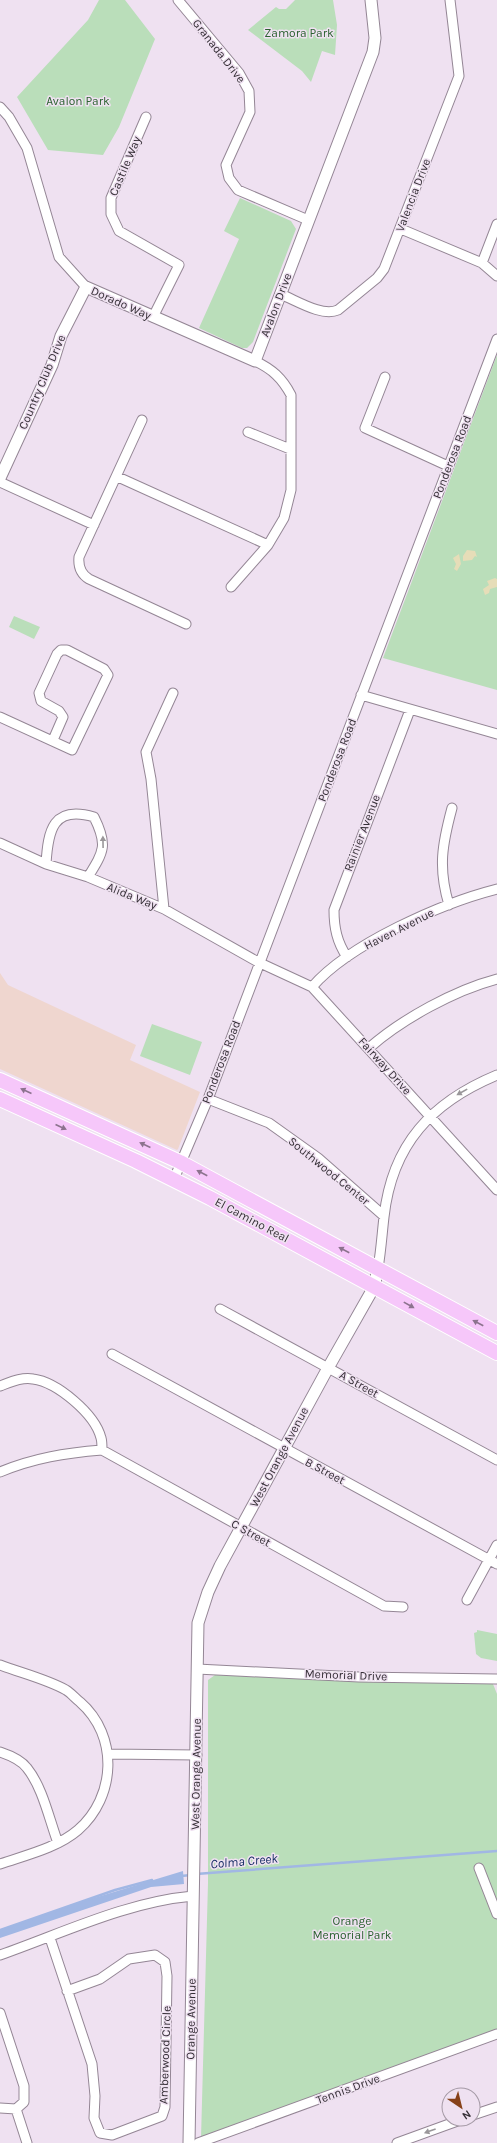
<svg xmlns="http://www.w3.org/2000/svg" width="497" height="2143" font-family="Karla,sans-serif">
	<rect width="100%" height="100%" fill="#efe1f1"/>
	<path fill="#efd6cf" d="M0 973 8 985 136 1045 130 1060 200 1092 178 1149 177 1150 0 1069Z"/>
	<path fill="#badeba" d="M99 0H125L155 39 119 127 103 155 48 150 17 97 88 20Z
		M295 0H333L337 25 335 55 322 51 311 82 302 71 248 30 276 7 279 9H286Z
		M240 198 291 221 296 229 253 342 247 348H242L199 328 239 239 224 231Z
		M497 355V690L383 658Z
		M14 616 40 627 34 639 9 627Z
		M152 1024 202 1042 190 1075 140 1056Z
		M477 1630 497 1634V1661L481 1658 476 1654 474 1633 477 1632Z
		M215 1675 493 1684 497 1694V2029L201 2138 208 1883V1680Z"/>
	<path fill="#e6ddb8" d="M467 550 475 551 477 557 475 556 472 560 463 561V556Z
		M459 554 461 564 457 571 454 569 456 564 453 558Z
		M495 578 497 579V587L490 589 489 593 485 595 483 589 489 585 487 581Z"/>
	<path fill="#a1b7e4" d="M183 1871 184 1884 151 1887 0 1938V1930L81 1902Z"/>
	<g fill="none" stroke-linecap="round" stroke-linejoin="round">
		<path stroke="#a1b7e4" stroke-width="2.5" d="M196 1874 497 1851
			M181 1876 191 1875
			M0 1930 115 1890 152 1880"/>
		<defs>
			<path id="minor" d="M178 0 239 73 249 91 250 112 226 165 229 178 238 190 308 220
				M0 107 9 117 27 148 59 257 86 287
				M146 117 111 198V214L119 231 179 265 153 317
				M401 229 482 263 497 276
				M482 263 497 224
				M280 294C296 300 321 317 338 310L377 278 384 269 459 76 450 0
				M385 377 365 428 448 466
				M142 420 79 557C78 567 81 574 89 579L186 624
				M248 432 290 449
				M118 477 268 545
				M0 482 94 525
				M231 587 268 545 284 518 291 490V395C282 378 272 369 255 361
				M361 695 497 734
				M0 717 72 750 108 675 104 669 67 650H61L57 654 39 693 41 701 59 711 63 717 53 740
				M0 843 46 864 88 877 164 909 258 962 312 987 497 1190
				M46 864C48 830 53 805 94 817 108 845 104 851 88 877
				M449 905C438 868 442 845 452 808
				M164 909 151 779 146 752 173 693
				M347 957C337 942 334 928 334 910L410 710
				M312 987C349 944 442 903 497 889
				M369 1048C402 1019 455 990 497 979
				M208 1099 269 1123 318 1158 384 1216
				M174 1179 208 1099 497 339
				M378 1268C381 1251 382 1234 384 1217 392 1144 432 1102 497 1075
				M220 1309 497 1460
				M112 1354 497 1564
				M0 1386C11 1382 22 1377 33 1379 57 1382 95 1414 101 1438 102 1441 102 1446 102 1450 65 1453 34 1458 0 1472
				M102 1450 384 1606 403 1607
				M467 1600 497 1545
				M0 1665C21 1673 46 1679 66 1690 71 1693 75 1698 80 1702 119 1736 116 1797 78 1830 57 1848 26 1855 0 1864
				M197 1669 359 1677 496 1679
				M0 1752C9 1755 21 1760 27 1768 43 1788 49 1819 58 1843
				M109 1754 197 1755
				M479 1868 497 1914
				M50 1938 92 2064 95 2096 94 2118 100 2133 112 2135 162 2116 165 2107 167 1976 165 1962 155 1955 129 1959 100 1979 67 1991
				M0 1955C63 1933 126 1902 193 1896
				M0 2013 24 2086V2102L16 2109
				M0 2108 16 2109
				M16 2109 27 2143
				M473 2115 497 2107
				M198 2143 497 2034
				M397 2143 463 2119"/>
			<path id="tertiary" d="M0 478 52 365 61 336 86 287 255 361 373 52 375 38 371 0
				M189 2143 198 1623 208 1592 220 1566 328 1368 374 1287 378 1268"/>
			<path id="primary" d="M0 1080 180 1162 497 1333
				M0 1099 136 1161 210 1198 497 1353"/>
		</defs>
		<use href="#minor" stroke="#948695" stroke-width="11"/>
		<use href="#tertiary" stroke="#948695" stroke-width="13"/>
		<use href="#primary" stroke="#fff" stroke-width="16"/>
		<use href="#minor" stroke="#fff" stroke-width="9"/>
		<use href="#tertiary" stroke="#fff" stroke-width="11"/>
		<use href="#primary" stroke="#f6c7fa" stroke-width="14"/>
	</g>
	<defs><path id="oneway-solid" d="M-6-.8H1V-3.2L6.5 0L1 3.2V.8H-6Z"/></defs>
	<g fill="#9a979a">
		<use href="#oneway-solid" transform="translate(103 842) rotate(-91)"/>
		<use href="#oneway-solid" transform="translate(462 1092) rotate(151)"/>
		<use href="#oneway-solid" transform="translate(430 2131) rotate(160)"/>
	</g>
	<g fill="#8c738e">
		<use href="#oneway-solid" transform="translate(26 1091) rotate(-156)"/>
		<use href="#oneway-solid" transform="translate(61 1127) rotate(24)"/>
		<use href="#oneway-solid" transform="translate(145 1145) rotate(-155)"/>
		<use href="#oneway-solid" transform="translate(202 1173) rotate(-152)"/>
		<use href="#oneway-solid" transform="translate(344 1250) rotate(-152)"/>
		<use href="#oneway-solid" transform="translate(409 1305) rotate(29)"/>
		<use href="#oneway-solid" transform="translate(478 1323) rotate(-152)"/>
	</g>
	<g text-anchor="middle" dominant-baseline="central" stroke-width="3" stroke-linejoin="round" paint-order="stroke">
		<g font-size="12" fill="#2b6230" stroke="#efe1f1">
			<text x="299" y="33">Zamora Park</text>
			<text x="78" y="101">Avalon Park</text>
			<text x="352" y="1921">Orange<tspan x="352" dy="14">Memorial Park</tspan></text>
		</g>
		<g font-size="12" fill="#352f36" stroke="#efe1f1">
			<text transform="translate(219 51) rotate(52)">Granada Drive</text>
			<text transform="translate(125 166) rotate(-67)">Castile Way</text>
			<text transform="translate(413 195) rotate(-69)">Valencia Drive</text>
			<text transform="translate(121 303) rotate(24)">Dorado Way</text>
			<text transform="translate(276 305) rotate(-69)">Avalon Drive</text>
			<text transform="translate(42 382) rotate(-67)">Country Club Drive</text>
			<text transform="translate(452 457) rotate(-69)">Ponderosa Road</text>
			<text transform="translate(337 760) rotate(-69)">Ponderosa Road</text>
			<text transform="translate(362 833) rotate(-69)">Rainier Avenue</text>
			<text transform="translate(132 896) rotate(22)">Alida Way</text>
			<text transform="translate(399 929) rotate(-27)">Haven Avenue</text>
			<text transform="translate(221 1062) rotate(-69)">Ponderosa Road</text>
			<text transform="translate(385 1066) rotate(48)">Fairway Drive</text>
			<text transform="translate(329 1171) rotate(39)">Southwood Center</text>
			<text transform="translate(252 1220) rotate(28)">El Camino Real</text>
			<text transform="translate(359 1384) rotate(29)">A Street</text>
			<text transform="translate(279 1457) rotate(-62)">West Orange Avenue</text>
			<text transform="translate(325 1471) rotate(28)">B Street</text>
			<text transform="translate(251 1533) rotate(29)">C Street</text>
			<text transform="translate(346 1675) rotate(2)">Memorial Drive</text>
			<text transform="translate(196 1774) rotate(-89)">West Orange Avenue</text>
			<text transform="translate(191 2019) rotate(-89)">Orange Avenue</text>
			<text transform="translate(165 2055) rotate(-88)">Amberwood Circle</text>
			<text transform="translate(348 2089) rotate(-20)">Tennis Drive</text>
		</g>
		<g font-size="13" font-style="italic" fill="#172e64" stroke="#efe1f1">
			<text transform="translate(244 1861) rotate(-5)">Colma Creek</text>
		</g>
	</g>
	<g transform="translate(461 2107) rotate(145)"><circle r="19" fill="#efe1f1" stroke="#a59aa6"/>
	<path d="M0-3L7 15L0 10L-7 15Z" fill="#87421a"/>
	<text y="-6" font-size="11" font-weight="bold" text-anchor="middle" fill="#352f36">N</text>
	</g>
</svg>
